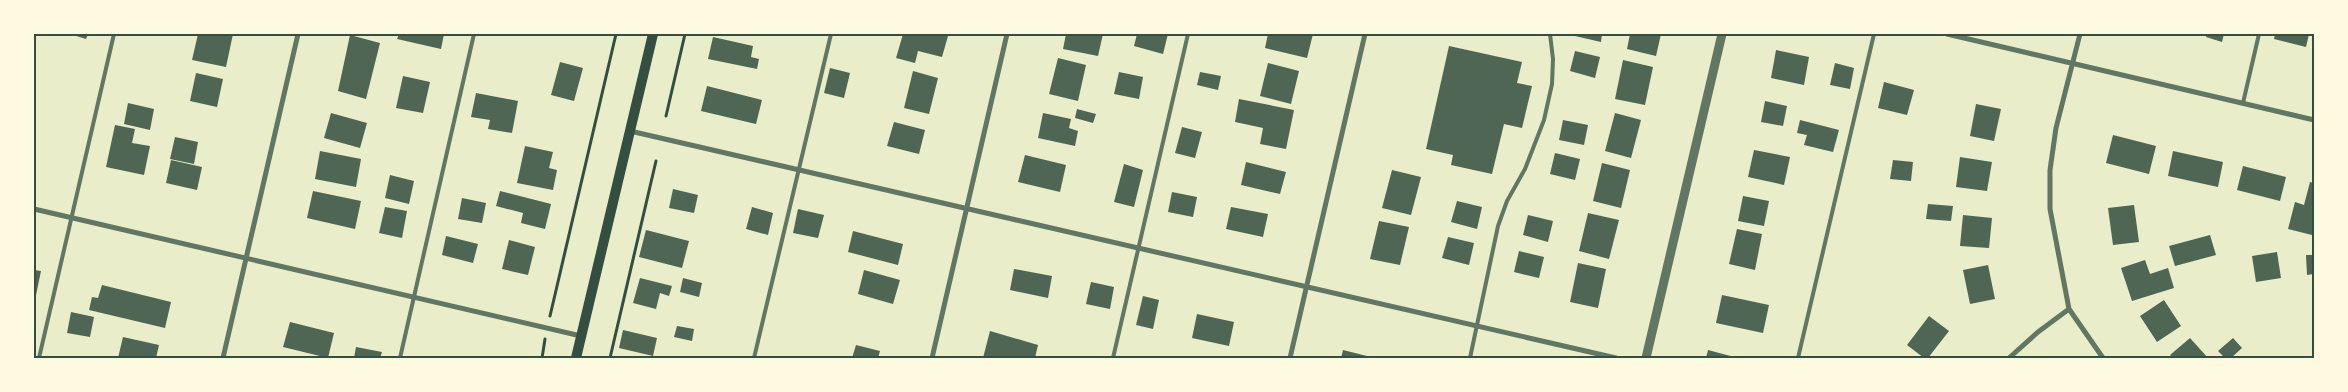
<svg xmlns="http://www.w3.org/2000/svg" width="2348" height="392" font-family="Roboto,sans-serif">
	<rect width="100%" height="100%" fill="#e9edc9"/>
	<path fill="#4f6655" d="M70 34H88L86 39Z
		M198 34H233L226 67 192 60Z
		M399 34H444L441 49 397 39Z
		M903 34H938L948 36 942 57 918 51 915 63 896 58Z
		M1066 34H1103L1098 56 1063 49Z
		M1137 34H1168L1163 54 1134 46Z
		M1268 34H1313L1307 58 1265 48Z
		M1576 34H1602L1601 42 1575 36Z
		M1630 34H1661L1656 56 1627 49Z
		M2207 34H2224L2222 42 2206 37Z
		M2275 34H2309L2306 47 2274 39Z
		M350 35 380 43 366 99 338 91Z
		M713 37 753 46 751 57 759 59 757 69 708 59Z
		M1449 46 1522 62 1517 83 1532 86 1522 128 1504 124 1492 174 1451 165 1453 155 1426 149Z
		M1776 50 1809 57 1804 85 1771 78Z
		M1575 51 1600 57 1595 78 1570 71Z
		M1058 58 1086 65 1078 101 1049 94Z
		M1623 60 1653 67 1645 105 1615 99Z
		M560 62 583 68 574 101 551 95Z
		M1268 63 1299 71 1291 104 1260 96Z
		M1835 63 1854 68 1850 89 1830 85Z
		M830 68 850 73 844 98 824 93Z
		M913 71 938 78 929 114 904 108Z
		M1119 72 1143 77 1139 99 1114 94Z
		M1200 72 1221 76 1218 90 1197 85Z
		M196 73 223 79 217 107 190 101Z
		M403 76 430 82 423 113 396 108Z
		M1884 82 1914 90 1907 115 1878 108Z
		M707 86 762 100 756 124 701 111Z
		M476 93 518 101 512 133 488 129 490 120 471 117Z
		M1239 99 1294 110 1286 149 1260 144 1263 128 1235 122Z
		M1765 101 1787 106 1783 126 1761 122Z
		M128 103 154 109 150 130 124 124Z
		M1976 104 2001 109 1994 141 1970 136Z
		M1077 109 1096 114 1093 123 1075 118Z
		M331 113 367 123 360 148 324 138Z
		M1043 113 1071 119 1069 128 1078 131 1075 146 1038 138Z
		M1615 113 1641 120 1631 158 1605 151Z
		M1563 120 1588 125 1584 145 1559 140Z
		M1800 120 1839 130 1833 152 1804 145 1807 135 1797 133Z
		M894 122 925 130 919 154 887 146Z
		M115 125 135 129 132 143 150 146 144 175 106 167Z
		M1182 127 1202 132 1195 158 1175 153Z
		M2113 135 2156 146 2149 174 2106 163Z
		M175 137 198 142 194 164 170 159Z
		M525 146 553 152 549 168 557 170 553 190 517 183Z
		M1754 150 1790 157 1784 185 1748 177Z
		M320 151 361 159 356 187 315 179Z
		M2173 151 2223 162 2218 187 2168 176Z
		M1555 153 1580 159 1575 180 1550 174Z
		M1025 155 1066 165 1060 192 1018 182Z
		M1960 157 1992 162 1987 191 1956 187Z
		M171 160 202 167 197 190 166 183Z
		M1893 160 1913 162 1911 181 1890 179Z
		M1246 162 1286 172 1280 194 1241 185Z
		M1602 163 1630 170 1621 208 1593 201Z
		M1124 164 1143 170 1134 207 1114 202Z
		M2243 166 2286 177 2280 201 2237 190Z
		M1392 170 1421 177 1411 215 1382 208Z
		M390 175 414 181 409 204 385 198Z
		M2310 182 2314 183V225L2312 235 2288 229 2295 202 2304 205Z
		M673 189 698 195 694 213 669 208Z
		M313 191 361 201 355 229 307 218Z
		M500 191 551 204 545 229 521 223 523 213 496 206Z
		M1172 192 1197 197 1193 217 1168 212Z
		M1743 196 1769 201 1764 226 1738 221Z
		M462 198 486 203 482 223 458 219Z
		M1457 201 1482 207 1477 229 1451 222Z
		M1928 204 1953 206 1951 221 1926 219Z
		M2134 205 2139 242 2113 245 2108 208Z
		M385 207 407 211 402 238 379 233Z
		M752 207 773 213 768 235 746 229Z
		M1231 207 1268 214 1263 237 1226 229Z
		M798 209 824 215 818 238 793 233Z
		M1588 213 1619 220 1609 259 1579 251Z
		M1528 215 1553 221 1548 242 1523 235Z
		M1963 215 1992 218 1989 248 1960 246Z
		M1379 221 1409 227 1400 265 1370 259Z
		M1737 229 1762 234 1755 270 1729 264Z
		M646 230 689 241 682 268 639 257Z
		M853 231 903 244 898 265 848 252Z
		M2210 235 2216 255 2175 266 2169 246Z
		M446 236 478 244 473 263 442 255Z
		M1448 237 1474 243 1469 265 1442 258Z
		M509 240 535 247 528 275 502 269Z
		M1519 251 1544 257 1539 278 1514 272Z
		M2277 252 2281 278 2256 282 2252 256Z
		M2306 255H2314V274L2307 275Z
		M2145 260 2150 274 2168 268 2174 288 2132 301 2121 268Z
		M1578 263 1606 269 1598 308 1570 302Z
		M1988 265 1995 299 1970 304 1963 270Z
		M1014 269 1052 276 1048 298 1010 290Z
		M34 270 41 271 35 300H34Z
		M864 270 900 280 893 304 858 294Z
		M640 278 672 286 669 296 660 293 656 309 633 303Z
		M683 278 702 283 699 297 680 292Z
		M1091 282 1114 287 1110 309 1086 304Z
		M102 285 171 302 165 328 89 310 92 297 98 298Z
		M1722 295 1769 305 1763 333 1716 323Z
		M1143 296 1159 300 1153 329 1136 325Z
		M2164 300 2181 326 2157 342 2140 316Z
		M71 312 94 317 90 337 67 333Z
		M1197 314 1234 322 1229 346 1192 338Z
		M1929 316 1949 331 1928 358H1924L1907 345Z
		M290 322 334 333 328 358 283 347Z
		M677 326 694 329 692 341 674 337Z
		M623 330 657 338 653 356 619 348Z
		M990 331 1038 345 1035 358H983Z
		M123 337 159 345 156 358H118Z
		M2190 338 2208 358H2173L2170 355Z
		M2233 338 2242 348 2231 358H2225L2218 351Z
		M856 345 880 351 878 358H852Z
		M356 347 382 352 380 358H354Z
		M1343 350 1375 358H1341Z
		M1708 350 1738 358H1706Z"/>
	<g fill="none" stroke-linecap="round" stroke-linejoin="round">
		<path stroke="#344e41" stroke-width="3" d="M666 116 685 34
			M550 316 616 34
			M542 358 545 339
			M610 358 656 161"/>
		<path stroke="#617663" stroke-width="4" d="M2243 103 2259 34
			M39 358 114 34
			M400 358 474 34
			M754 358 831 34
			M1113 358 1188 34
			M1470 358 1498 226 1507 201 1525 169 1544 120 1552 84 1553 59 1550 34
			M1798 358 1874 34"/>
		<path stroke="#617663" stroke-width="5" d="M1947 34 2314 120
			M2080 34 2056 128 2050 170V209L2069 309 2103 358
			M630 131 1616 358
			M34 209 581 336
			M223 358 298 34
			M932 358 1007 34
			M1290 358 1365 34
			M2009 358 2038 332 2069 309"/>
		<path stroke="#617663" stroke-width="9" d="M1646 358 1722 34"/>
		<path stroke="#344e41" stroke-width="10" d="M576 358 653 34"/>
	</g>
	<rect width="2348" height="392" fill="none" stroke="#fefae0" stroke-width="70"/>
	<rect x="35" y="35" width="2278" height="322" fill="none" stroke="#344e41" stroke-width="2"/>
</svg>
